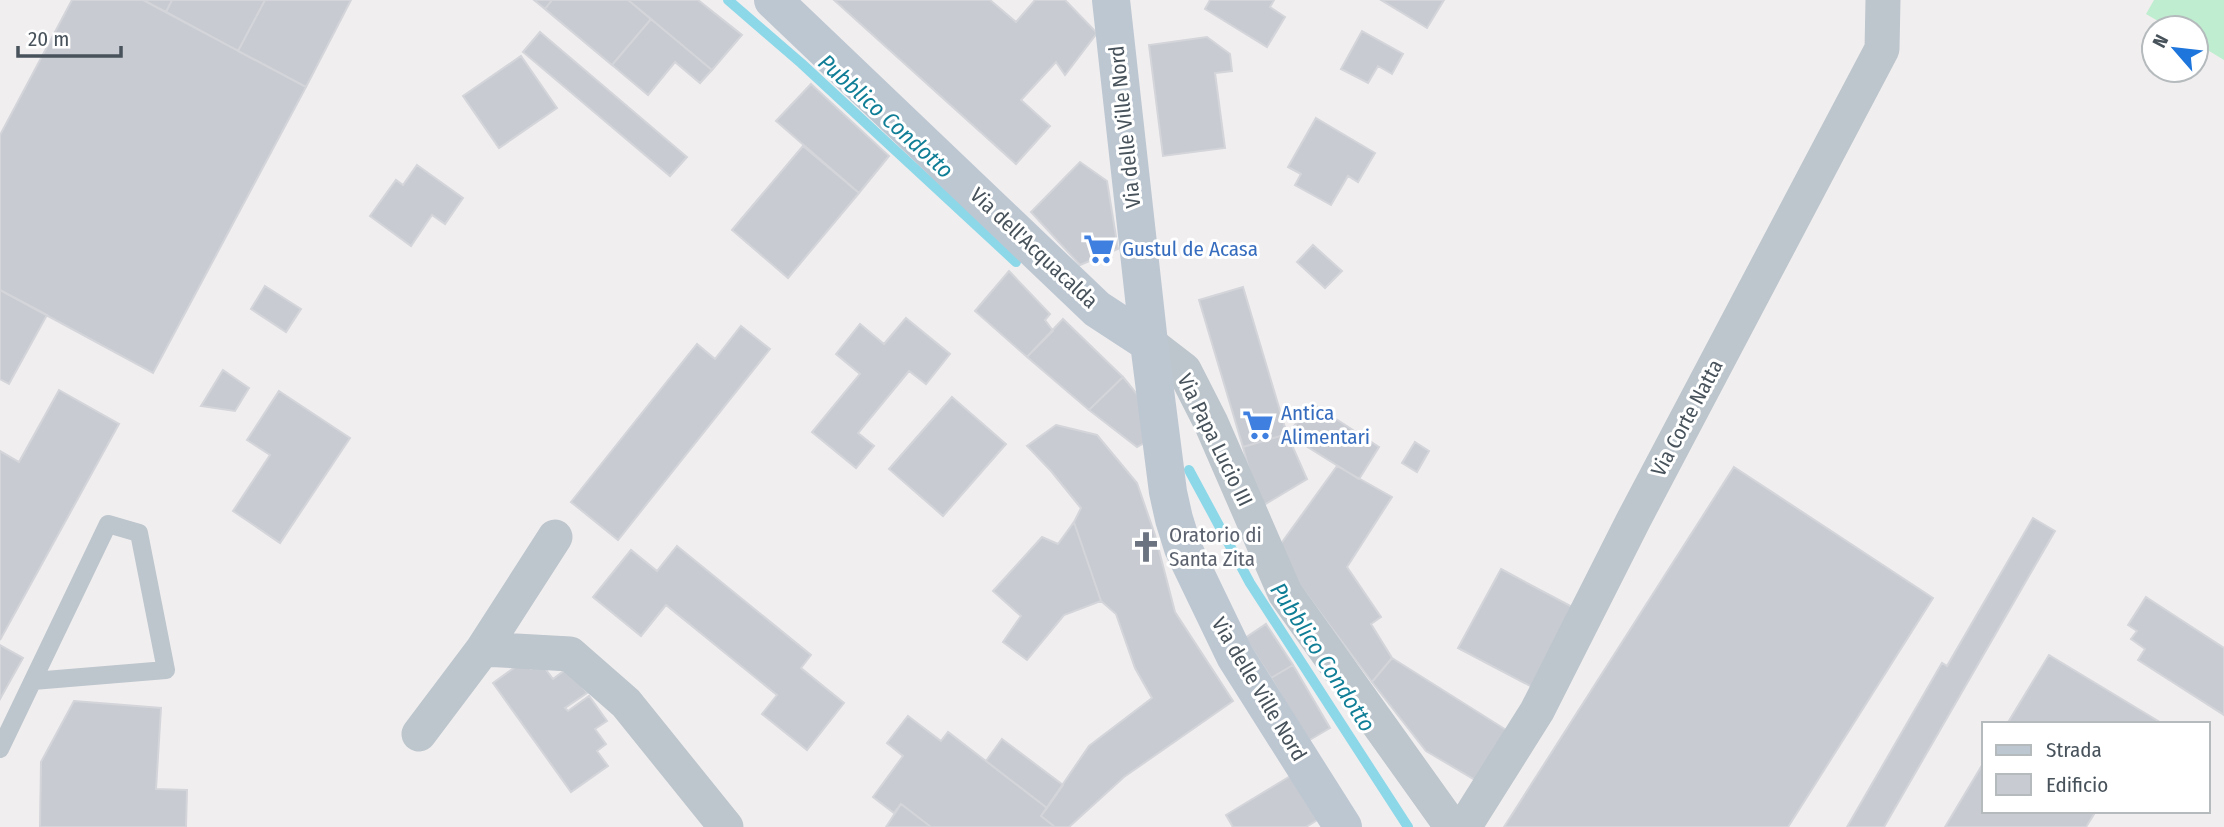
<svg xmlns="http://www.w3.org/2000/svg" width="2224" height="827" font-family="'Fira Sans Condensed',sans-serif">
	<rect width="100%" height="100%" fill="#f1eeef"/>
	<path fill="#beeecf" d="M2154 0H2224V60L2196 43V28H2170L2146 14Z"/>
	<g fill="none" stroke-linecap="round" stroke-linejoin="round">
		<path stroke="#8cd8e9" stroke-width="10" d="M728 0 801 63 1016 262
			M1189 470 1250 583 1408 827"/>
	</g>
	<path fill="#c8cbd1" stroke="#d3d5da" stroke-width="2" d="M72 0H143L306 87 153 373 0 290V135Z
		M143 0H172L166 12Z
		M172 0H265L238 51 166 12Z
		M265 0H351L306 87 238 51Z
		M534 0H552L545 9Z
		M552 0H628L651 19 612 65 545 9Z
		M628 0H698L742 35 712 70Z
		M834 0H990L1016 22 1035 0H1065L1097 33 1065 75 1056 62 1021 100 1050 126 1016 164Z
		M1210 0H1274L1270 7 1285 17 1267 47 1205 9Z
		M1381 0H1444L1427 28Z
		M651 19 712 70 700 83 675 62 648 95 612 65Z
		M1362 31 1403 54 1392 74 1378 66 1368 83 1341 69Z
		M540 32 687 157 670 176 523 52Z
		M1207 37 1230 54 1232 71 1215 73 1225 148 1163 156 1149 45Z
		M521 56 557 108 499 148 463 96Z
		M811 84 889 156 859 193 776 121Z
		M1316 118 1375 153 1358 182 1348 176 1331 205 1295 185 1301 174 1288 167Z
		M803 146 859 193 788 278 732 230Z
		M1080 162 1107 181 1118 249 1080 265 1031 212Z
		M417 165 463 198 445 224 432 215 411 246 370 216 396 180 403 185Z
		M1313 245 1342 271 1325 288 1297 262Z
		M1009 271 1050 314 1045 320 1053 331 1027 357 975 311Z
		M265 286 301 309 286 332 251 309Z
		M1243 287 1287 434 1243 447 1199 300Z
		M0 290 47 315 9 384 0 379Z
		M906 318 950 354 926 384 909 371 858 433 874 446 856 468 812 432 860 374 836 354 860 324 884 344Z
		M1063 319 1123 377 1089 410 1027 357Z
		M741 326 770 349 618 540 571 502 697 344 715 359Z
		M223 370 249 388 235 411 201 406Z
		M1123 377 1145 404 1146 442 1137 447 1089 410Z
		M59 390 119 424 0 640V451L19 462Z
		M279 391 350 438 280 543 233 511 270 455 247 440Z
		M952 397 1006 444 943 516 889 469Z
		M1313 404 1379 447 1359 479 1287 434Z
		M1056 425 1097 435 1137 483 1155 535 1175 612 1233 701 1124 777 1069 827H1055L1041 816 1089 746 1152 698 1135 668 1116 614 1101 601 1074 522 1081 508 1051 471 1027 446Z
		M1287 434 1307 479 1259 508 1243 447Z
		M1415 442 1429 451 1417 472 1402 463Z
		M1337 466 1392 497 1347 567 1381 617 1371 624 1392 658 1372 682 1275 552Z
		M1734 467 1933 598 1788 827H1504Z
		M2033 518 2055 531 1884 827H1847L1942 663 1947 666Z
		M1074 522 1101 601 1064 615 1027 660 1003 642 1021 616 993 591 1042 537 1058 544Z
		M677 546 811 655 801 668 844 703 807 750 762 714 777 695 666 605 641 636 593 597 631 550 657 571Z
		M1501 569 1576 609 1534 688 1458 648Z
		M2146 597 2224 648V715L2138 660 2145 649 2131 639 2137 631 2128 625Z
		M1266 624 1293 665 1271 678 1245 638Z
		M0 645 23 658 0 699Z
		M2049 655 2163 724H2007Z
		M1392 658 1511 733 1482 784 1426 751 1372 682Z
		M525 660 531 669 541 663 553 679 569 667 587 693 565 708 568 711 589 696 607 721 595 729 606 744 597 751 608 766 571 792 493 683Z
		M1293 665 1330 728 1308 741 1271 678Z
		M74 701 161 708 156 789 187 790 186 827H40L41 762Z
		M908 716 941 741 948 732 1047 808 1041 816 1055 827H931L901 804 894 813 873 797 903 756 887 743Z
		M1002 739 1063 785 1047 808 986 761Z
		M1984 762V811H2096L2086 827H1945Z
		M1292 775 1319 819 1306 827H1233L1226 815Z
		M901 804 931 827H886Z"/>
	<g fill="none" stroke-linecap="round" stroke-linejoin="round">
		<path stroke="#bdc6cd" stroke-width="18" d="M0 749 108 524 139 533 166 670 33 681"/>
		<path stroke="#bdc6cd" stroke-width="35" d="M1149 343 1184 370 1211 423 1285 593 1452 827
			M483 649 570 654 626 703 726 827
			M419 734 483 649 555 537
			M1464 827 1537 711 1634 519 1882 49 1883 0"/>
		<path stroke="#bdc7d2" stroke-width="38" d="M773 0 1097 309 1149 343
			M1111 0 1149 343 1168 492 1174 519 1183 548 1235 656 1343 827"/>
	</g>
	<defs>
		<symbol id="supermarket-bare" viewBox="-9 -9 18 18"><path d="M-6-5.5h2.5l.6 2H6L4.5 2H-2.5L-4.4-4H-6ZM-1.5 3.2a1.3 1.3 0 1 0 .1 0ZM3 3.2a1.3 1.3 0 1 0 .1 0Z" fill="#3f7fe0" stroke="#fff" stroke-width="2.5" paint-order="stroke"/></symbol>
		<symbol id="church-bare" viewBox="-9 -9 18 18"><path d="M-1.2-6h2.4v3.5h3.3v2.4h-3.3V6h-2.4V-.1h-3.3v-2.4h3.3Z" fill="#6b7280" stroke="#fff" stroke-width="2.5" paint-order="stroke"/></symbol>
	</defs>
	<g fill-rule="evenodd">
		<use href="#supermarket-bare" x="1077" y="227" width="44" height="44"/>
		<use href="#supermarket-bare" x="1236" y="403" width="44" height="44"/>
		<use href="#church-bare" x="1124" y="525" width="44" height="44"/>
	</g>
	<g text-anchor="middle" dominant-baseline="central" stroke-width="6" stroke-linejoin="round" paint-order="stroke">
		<g font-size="21" fill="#47525b" stroke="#fff">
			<text transform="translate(1125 127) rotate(-96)">Via delle Ville Nord</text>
			<text transform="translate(1034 248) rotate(43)">Via dell'Acquacalda</text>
			<text transform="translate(1687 418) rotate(-62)">Via Corte Natta</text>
			<text transform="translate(1215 440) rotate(64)">Via Papa Lucio III</text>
			<text transform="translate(1259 689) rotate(59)">Via delle Ville Nord</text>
		</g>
		<g font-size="21" fill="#366cbe" stroke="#fff" text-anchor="start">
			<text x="1122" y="249">Gustul de Acasa</text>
			<text x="1281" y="413">Antica<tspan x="1281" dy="24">Alimentari</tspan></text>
		</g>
		<g font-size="21" fill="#5b616d" stroke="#fff" text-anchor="start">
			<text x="1169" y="535">Oratorio di<tspan x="1169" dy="24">Santa Zita</tspan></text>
		</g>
		<g font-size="23" font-style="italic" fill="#107e96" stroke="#fff">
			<text transform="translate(886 116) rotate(42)">Pubblico Condotto</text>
			<text transform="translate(1323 657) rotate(57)">Pubblico Condotto</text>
		</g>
	</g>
	<rect x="1982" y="722" width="228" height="91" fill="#ffffff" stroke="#b5babd" stroke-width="2"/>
	<rect x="1996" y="745" width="35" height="10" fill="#bdc7d2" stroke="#b5babd" stroke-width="2"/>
	<text x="2046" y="757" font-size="21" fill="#47525b">Strada</text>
	<rect x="1996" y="774" width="35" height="21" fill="#c8cbd1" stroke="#b5babd" stroke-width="2"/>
	<text x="2046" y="792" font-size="21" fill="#47525b">Edificio</text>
	<g transform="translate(2175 49) rotate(298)"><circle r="33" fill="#ffffff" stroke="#b5babd" stroke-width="2"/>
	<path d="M0-5L12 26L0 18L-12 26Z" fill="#1e76dc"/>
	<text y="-10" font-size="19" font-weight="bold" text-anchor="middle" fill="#47525b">N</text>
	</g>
	<path d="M18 46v10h103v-10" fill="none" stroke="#47525b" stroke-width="3.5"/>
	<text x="28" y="46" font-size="21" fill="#47525b" stroke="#ffffff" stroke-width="5" paint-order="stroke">20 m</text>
</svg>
